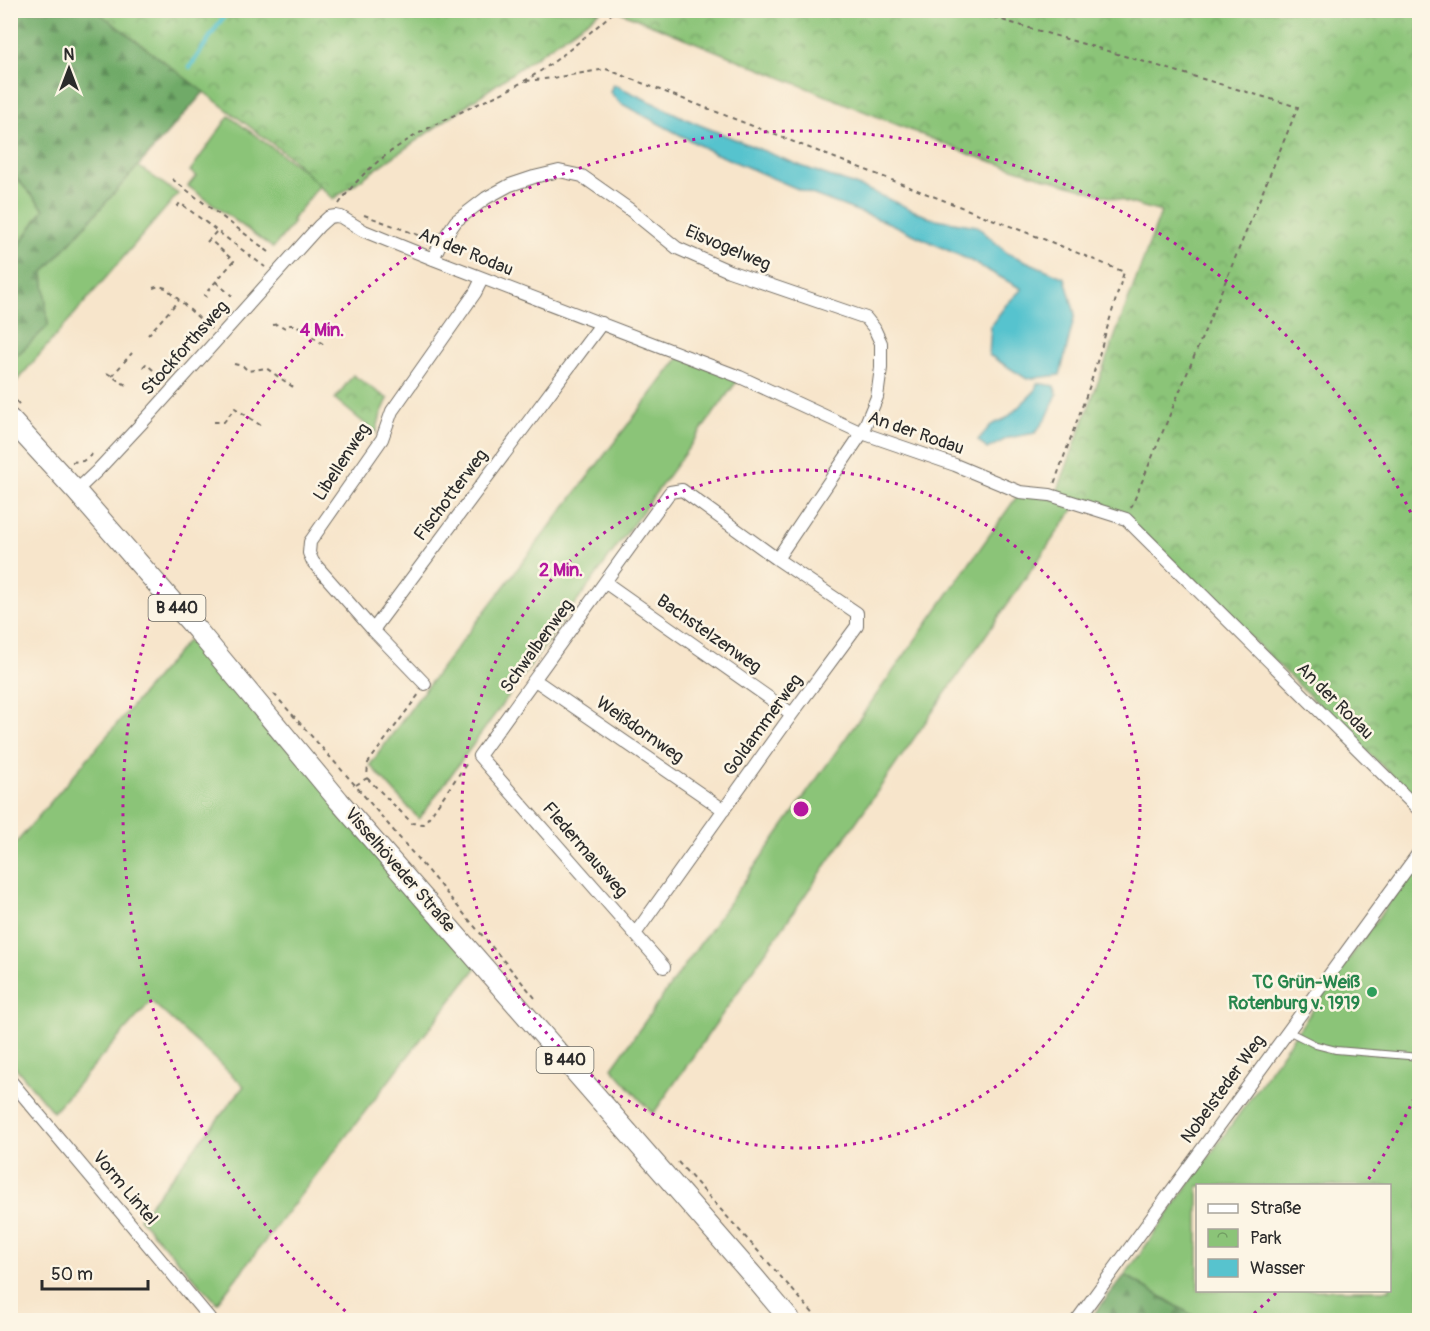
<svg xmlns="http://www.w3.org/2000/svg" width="1430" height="1331" font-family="Pangolin,sans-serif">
	<defs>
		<pattern id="forest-firs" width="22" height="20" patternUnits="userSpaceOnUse" patternTransform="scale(1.5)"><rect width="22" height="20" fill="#70aa68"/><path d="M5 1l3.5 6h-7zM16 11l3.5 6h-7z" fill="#5c8b56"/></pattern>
		<pattern id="park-crowns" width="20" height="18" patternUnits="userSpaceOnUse" patternTransform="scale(1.5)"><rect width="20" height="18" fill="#8bc478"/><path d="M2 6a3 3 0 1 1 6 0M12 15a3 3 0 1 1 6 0" fill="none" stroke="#729f63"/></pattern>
	</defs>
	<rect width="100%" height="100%" fill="#fcf5e5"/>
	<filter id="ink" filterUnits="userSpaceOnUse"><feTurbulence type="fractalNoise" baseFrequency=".0167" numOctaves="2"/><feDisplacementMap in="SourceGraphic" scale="12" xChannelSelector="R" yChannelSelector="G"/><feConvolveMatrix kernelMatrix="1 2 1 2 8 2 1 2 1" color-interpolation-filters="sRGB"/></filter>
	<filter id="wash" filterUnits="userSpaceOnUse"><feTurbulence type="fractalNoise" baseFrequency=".008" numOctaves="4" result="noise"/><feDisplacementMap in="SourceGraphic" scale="24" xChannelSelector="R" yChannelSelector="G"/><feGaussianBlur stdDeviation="1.35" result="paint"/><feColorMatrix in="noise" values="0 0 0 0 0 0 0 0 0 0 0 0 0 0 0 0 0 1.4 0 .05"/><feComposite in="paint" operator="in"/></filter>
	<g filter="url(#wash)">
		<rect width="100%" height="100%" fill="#f7e5cb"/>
		<path fill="#8bc478" stroke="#5b7852" stroke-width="1.5" fill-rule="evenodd" d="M601 11 333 199 319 186 292 220 294 222 273 248 188 186 196 176 190 171 229 116 304 171 291 158Z
			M138 166 178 194 15 383 11 378V361L48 326 43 273Z
			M11 172 44 209 11 257Z
			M682 354 740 377 419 819 370 765 420 696Z
			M1020 492 1077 504 653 1114 612 1068Z
			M188 640 339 801 480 963 217 1303 139 1218 244 1086 151 1001 53 1112 11 1062 10 850Z
			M1419 860V1320H1200L1125 1275ZM1198 1186H1390V1290H1198Z"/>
		<path fill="url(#forest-firs)" stroke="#4e6a4a" stroke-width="1.5" d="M11 11H97L204 92 43 273 48 326 11 361V257L44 209 11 172Z
			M1125 1275 1200 1320H1089Z"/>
		<path fill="url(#park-crowns)" stroke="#5b7852" stroke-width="1.5" d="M97 11H601L333 199 291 158Z
			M618 11H1419V802L1127 518 1056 495 1161 212 1048 179 974 156Z
			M353 375 388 399 381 414 376 433 335 399Z"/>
		<path fill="#57c3ce" stroke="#41777c" stroke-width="1.5" d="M613 84 695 123 801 166 866 189 930 218 977 226 1007 253 1065 278 1075 314 1060 375 1027 379 989 355 991 325 1006 305 1022 289 969 260 889 223 798 189 712 152 620 103 610 92Z
			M1037 383 1054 386 1057 394 1047 417 1035 433 1008 438 987 449 978 440 991 425 1007 418 1035 391Z"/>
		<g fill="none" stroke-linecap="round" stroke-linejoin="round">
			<path stroke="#57c3ce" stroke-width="4.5" d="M190 67 228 10"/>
		</g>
	</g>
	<g filter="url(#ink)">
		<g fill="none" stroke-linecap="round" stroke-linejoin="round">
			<defs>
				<path id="lane" d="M1288 1031 1316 1045 1336 1050 1420 1057"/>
				<path id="street" d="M433 259 440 244 456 221 486 198 510 185 534 177 559 171 582 176 629 209 677 248 729 271 866 318 874 328 881 343V368L877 397 862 433 777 559 682 490 670 492 479 756 664 967
					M76 491 97 471 154 410 319 226 329 217 336 216 341 217 364 231 433 259 740 377 862 433 955 465 1020 492 1050 495 1126 519 1420 811
					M606 583 792 714
					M373 630 313 562 309 553 310 542 382 439 392 411 475 293 482 279
					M535 680 724 810
					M425 684 373 630 602 323
					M635 934 792 714 857 626V613L777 559
					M10 1080 211 1320
					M1077 1320 1420 851"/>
				<path id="primary" d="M10 419 76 491 197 630 339 801 754 1277 790 1320"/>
			</defs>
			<use href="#lane" stroke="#726c63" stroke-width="8"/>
			<use href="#street" stroke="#726c63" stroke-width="14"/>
			<use href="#primary" stroke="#726c63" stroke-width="22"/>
			<path stroke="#726c63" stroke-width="2" stroke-dasharray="4.5 4.5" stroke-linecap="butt" d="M968 10 1298 107 1131 508
				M526 81 553 78 606 69 1051 242 1124 272 1090 385 1054 484
				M172 179 269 252
				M339 204C369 160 413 134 461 112 483 101 505 93 526 80 559 61 587 35 616 10
				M177 207 180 203 265 267
				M364 215 429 239
				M207 242 217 231
				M216 282 232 296
				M153 288 159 286 166 288 211 329
				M207 297 204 295 234 261 209 239
				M273 325 278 324 285 328 290 325H296L323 344
				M148 335 179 300
				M234 364 243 366 248 371 266 368 293 387
				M143 367 146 364 165 380
				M107 373C114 377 119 382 127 385
				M112 376 132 353
				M10 394 19 404
				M214 422H224L235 408 263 427
				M72 462 83 461 94 453
				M274 694 355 785 536 999
				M367 778 412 823 424 824 467 763
				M356 785 367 778 368 763 419 694
				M678 1162 767 1261 819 1320"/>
			<use href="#lane" stroke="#fff" stroke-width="6"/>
			<use href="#street" stroke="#fff" stroke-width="12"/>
			<use href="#primary" stroke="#fff" stroke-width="20"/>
		</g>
	</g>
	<g fill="none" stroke="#b5179e" stroke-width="3" stroke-dasharray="3 6">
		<circle cx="801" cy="809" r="339"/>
		<path d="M1418 1090A678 678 0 0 1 1366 1183M1276 1293A678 678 0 0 1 1250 1317M352 1317A678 678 0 1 1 1418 528"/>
	</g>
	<circle fill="#2e9e5b" stroke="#fcf5e5" stroke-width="2" cx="1372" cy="992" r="6"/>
	<g text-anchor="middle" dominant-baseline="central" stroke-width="5" stroke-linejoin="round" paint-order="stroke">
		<g fill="#fcf5e5" stroke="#6a6863" stroke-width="1.5">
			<rect x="148.5" y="595" width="57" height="26" rx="4.5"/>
			<rect x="536.5" y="1047" width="57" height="26" rx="4.5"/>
		</g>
		<g font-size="16" font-weight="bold" fill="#2b2b2b">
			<text x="177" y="608">B 440</text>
			<text x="565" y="1060">B 440</text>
		</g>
		<g font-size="18" fill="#2b2b2b" stroke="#fcf5e5">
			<text transform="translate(728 248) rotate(23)">Eisvogelweg</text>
			<text transform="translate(466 252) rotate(22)">An der Rodau</text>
			<text transform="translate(185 348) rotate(-48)">Stockforthsweg</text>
			<text transform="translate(916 433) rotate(19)">An der Rodau</text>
			<text transform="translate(342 462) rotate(-57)">Libellenweg</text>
			<text transform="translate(451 495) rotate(-53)">Fischotterweg</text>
			<text transform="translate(709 634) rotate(35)">Bachstelzenweg</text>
			<text transform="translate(537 646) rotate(-54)">Schwalbenweg</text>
			<text transform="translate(1335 701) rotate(45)">An der Rodau</text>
			<text transform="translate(763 725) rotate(-54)">Goldammerweg</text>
			<text transform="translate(640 730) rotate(35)">Weißdornweg</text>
			<text transform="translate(585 850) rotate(49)">Fledermausweg</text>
			<text transform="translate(400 870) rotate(49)">Visselhöveder Straße</text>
			<text transform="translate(1223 1089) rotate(-54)">Nobelsteder Weg</text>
			<text transform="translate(125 1188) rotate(50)">Vorm Lintel</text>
		</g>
		<g font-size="18" font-weight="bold" fill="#27864d" stroke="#fcf5e5" text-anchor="end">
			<text x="1360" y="982">TC Grün-Weiß<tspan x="1360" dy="21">Rotenburg v. 1919</tspan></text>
		</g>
	</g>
	<circle cx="801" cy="809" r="9" fill="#b5179e" stroke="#fcf5e5" stroke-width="3"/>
	<g font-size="18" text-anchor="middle" font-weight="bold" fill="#b5179e" stroke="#fcf5e5" stroke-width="5" stroke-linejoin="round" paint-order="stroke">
		<text x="322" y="336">4 Min.</text>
		<text x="561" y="576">2 Min.</text>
	</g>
	<rect width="1430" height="1331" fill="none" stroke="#fcf5e5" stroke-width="36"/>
	<rect x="1196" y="1184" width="195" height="108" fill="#fcf5e5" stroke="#a8a49b" stroke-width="1.5"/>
	<rect x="1208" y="1204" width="30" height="9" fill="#ffffff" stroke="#a8a49b" stroke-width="1.5"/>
	<text x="1250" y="1214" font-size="18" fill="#2b2b2b">Straße</text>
	<rect x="1208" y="1229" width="30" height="18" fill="url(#park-crowns)" stroke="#a8a49b" stroke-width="1.5"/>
	<text x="1250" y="1244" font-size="18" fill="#2b2b2b">Park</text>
	<rect x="1208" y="1259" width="30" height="18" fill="#57c3ce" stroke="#a8a49b" stroke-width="1.5"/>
	<text x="1250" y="1274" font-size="18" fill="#2b2b2b">Wasser</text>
	<g transform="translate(69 69)" stroke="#fcf5e5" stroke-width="4.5" paint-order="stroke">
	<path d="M0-4.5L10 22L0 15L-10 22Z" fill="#2b2b2b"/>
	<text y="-9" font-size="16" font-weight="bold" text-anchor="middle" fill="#2b2b2b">N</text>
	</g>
	<path d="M42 1280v9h106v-9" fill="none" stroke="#2b2b2b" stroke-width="3"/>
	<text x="51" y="1280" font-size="18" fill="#2b2b2b" stroke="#fcf5e5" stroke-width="4.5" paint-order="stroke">50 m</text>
</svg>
